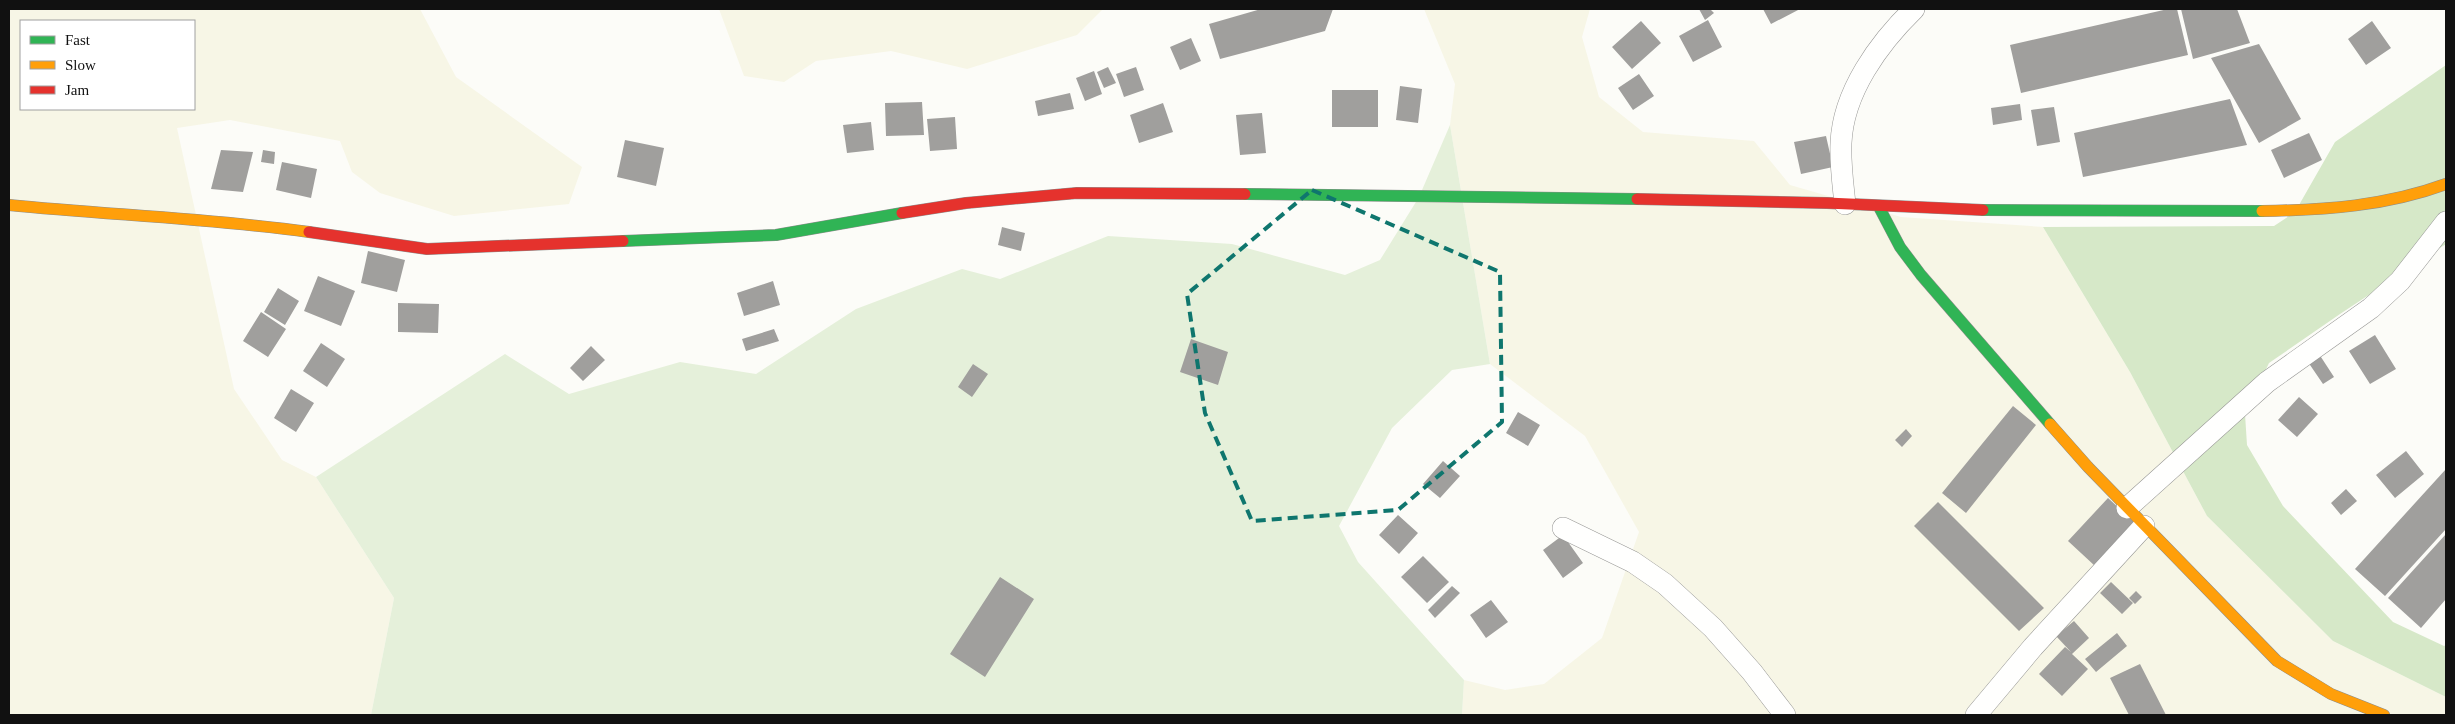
<svg xmlns="http://www.w3.org/2000/svg" width="2455" height="724" font-family="'Times New Roman',serif">
	<rect width="100%" height="100%" fill="#fcfcf8"/>
	<path fill="#f7f6e6" fill-rule="evenodd" d="M9 9H420L456 77 582 167 569 204 454 216 380 193 352 172 340 141 230 120 177 128 234 389 282 460 316 477 394 598 371 715H9ZM21 21H194V109H21Z
		M719 9H1103L1077 35 967 69 891 51 816 61 784 82 744 76Z
		M1424 9H1590L1582 37 1599 97 1643 132 1754 141 1790 185 1901 217 2043 227 2130 372 2207 516 2333 641 2446 697V715H1462L1464 680 1505 690 1544 684 1602 638 1639 532 1585 436 1490 364 1450 125 1455 84Z"/>
	<path fill="#e5f0da" d="M1450 125 1490 364 1452 370 1392 428 1339 526 1358 562 1464 680 1462 715H371L394 598 316 477 505 354 569 394 680 362 756 374 856 309 962 269 1000 279 1108 236 1232 244 1345 275 1380 260 1419 197Z"/>
	<path fill="#d6e8c8" d="M2446 65V244L2340 314 2269 363 2245 414 2247 445 2283 506 2393 622 2444 646 2446 645V697L2333 641 2207 516 2130 372 2043 227 2274 226 2295 212 2335 142Z"/>
	<path fill="#a09f9d" d="M1261 9H1333L1325 31 1220 59 1209 24Z
		M1699 9H1710L1714 13 1705 20Z
		M1763 9H1800L1771 24Z
		M2168 9H2177L2188 55 2021 93 2010 45Z
		M2181 9H2237L2250 43 2193 59Z
		M1708 20 1722 47 1693 62 1679 36Z
		M1641 21 1661 43 1632 69 1612 47Z
		M2372 21 2391 48 2366 65 2348 39Z
		M1191 38 1201 61 1180 70 1170 47Z
		M2259 44 2301 119 2259 143 2211 58Z
		M1108 67 1116 83 1104 88 1097 72Z
		M1136 67 1144 90 1124 97 1116 74Z
		M1094 71 1102 94 1085 101 1076 78Z
		M1639 74 1654 96 1633 110 1618 88Z
		M1400 86 1422 89 1418 123 1396 120Z
		M1332 90H1378V127H1332Z
		M1070 93 1074 109 1038 116 1035 101Z
		M2230 99 2247 145 2083 177 2074 133Z
		M922 102 924 135 886 136 885 103Z
		M1163 103 1173 132 1139 143 1130 115Z
		M2020 104 2022 120 1993 125 1991 108Z
		M2054 107 2060 142 2037 146 2031 110Z
		M1262 113 1266 153 1240 155 1236 115Z
		M955 117 957 149 930 151 927 119Z
		M871 122 874 150 847 153 843 125Z
		M2309 133 2322 160 2284 178 2271 150Z
		M1826 136 1833 167 1801 174 1794 142Z
		M625 140 664 148 656 186 617 177Z
		M221 150 253 152 243 192 211 189Z
		M263 150 275 152 274 164 261 162Z
		M282 162 317 169 311 198 276 190Z
		M1002 227 1025 233 1021 251 998 245Z
		M368 251 405 260 397 292 361 283Z
		M318 276 355 291 341 326 304 311Z
		M773 281 780 305 744 316 737 293Z
		M278 288 299 301 285 325 264 312Z
		M398 303 439 304 438 333 398 332Z
		M261 312 286 329 268 357 243 341Z
		M774 329 779 341 746 351 742 339Z
		M2375 335 2396 369 2370 384 2349 351Z
		M1191 339 1228 352 1218 385 1180 372Z
		M321 343 345 359 327 387 303 371Z
		M591 346 605 360 583 381 570 368Z
		M2319 354 2334 377 2323 384 2308 362Z
		M973 364 988 374 972 397 958 387Z
		M291 389 314 403 296 432 274 418Z
		M2299 397 2318 414 2297 437 2278 420Z
		M2013 406 2036 425 1966 513 1942 493Z
		M1518 412 1540 425 1528 446 1506 433Z
		M1906 429 1912 436 1902 447 1895 440Z
		M2406 451 2424 474 2395 498 2376 475Z
		M1443 461 1460 476 1440 498 1423 484Z
		M2446 469V529L2385 596 2355 569Z
		M2346 489 2357 501 2341 515 2331 503Z
		M2108 498 2135 523 2095 566 2068 541Z
		M1938 502 2044 608 2019 631 1914 526Z
		M1398 515 1418 533 1399 554 1379 535Z
		M2446 534V599L2421 628 2388 598Z
		M1563 535 1583 563 1563 578 1543 550Z
		M1423 556 1449 582 1427 603 1401 577Z
		M1000 577 1034 599 985 677 950 654Z
		M2111 582 2133 603 2122 614 2100 593Z
		M1452 586 1460 593 1435 618 1428 610Z
		M2136 591 2142 597 2135 604 2129 598Z
		M1491 600 1508 622 1486 638 1470 615Z
		M2074 621 2089 638 2072 654 2088 669 2062 696 2039 674 2065 647 2071 652 2056 636Z
		M2117 633 2127 646 2096 672 2085 659Z
		M2140 664 2166 715H2129L2110 678Z"/>
	<g fill="none" stroke-linecap="round" stroke-linejoin="round">
		<defs>
			<path id="street" d="M1845 204C1843 184 1840 164 1841 143 1843 92 1879 43 1914 9
				M2127 508 2267 382 2371 308 2400 281 2446 222
				M1563 528 1633 562 1665 584 1713 628 1752 672 1785 715
				M1976 715 2033 647 2144 526"/>
			<path id="fast" d="M1245 194 1637 199
				M1879 207 1900 247 1921 275 2050 424
				M1983 210 2262 211
				M623 241 776 235 902 213"/>
			<path id="slow" d="M9 205C109 215 209 218 309 232
				M2262 211C2326 210 2386 206 2446 184
				M2050 424 2088 467 2277 661 2331 694 2384 715"/>
			<path id="jam" d="M1637 199 1827 203 1983 210
				M902 213 966 203 1077 193 1245 194
				M309 232 427 249 623 241"/>
		</defs>
		<use href="#street" stroke="#979795" stroke-width="22"/>
		<use href="#fast" stroke="#8d8d8c" stroke-width="12"/>
		<use href="#slow" stroke="#8d8d8c" stroke-width="12"/>
		<use href="#jam" stroke="#8d8d8c" stroke-width="12"/>
		<use href="#street" stroke="#fffffe" stroke-width="21"/>
		<use href="#fast" stroke="#30b455" stroke-width="11"/>
		<use href="#slow" stroke="#ff9f0a" stroke-width="11"/>
		<use href="#jam" stroke="#e5322d" stroke-width="11"/>
	</g>
	<path fill="none" stroke="#0f766e" stroke-width="4" stroke-dasharray="10 6" stroke-linejoin="round" d="M1312 190 1500 272 1502 422 1398 510 1252 521 1205 413 1187 294Z"/>
	<rect width="2455" height="724" fill="none" stroke="#111111" stroke-width="20"/>
	<rect x="20" y="20" width="175" height="90" fill="#ffffff" stroke="#a0a0a0"/>
	<rect x="30" y="36" width="25" height="8" fill="#30b455" stroke="#a0a0a0"/>
	<text x="65" y="45" font-size="15" fill="#111111">Fast</text>
	<rect x="30" y="61" width="25" height="8" fill="#ff9f0a" stroke="#a0a0a0"/>
	<text x="65" y="70" font-size="15" fill="#111111">Slow</text>
	<rect x="30" y="86" width="25" height="8" fill="#e5322d" stroke="#a0a0a0"/>
	<text x="65" y="95" font-size="15" fill="#111111">Jam</text>
</svg>
